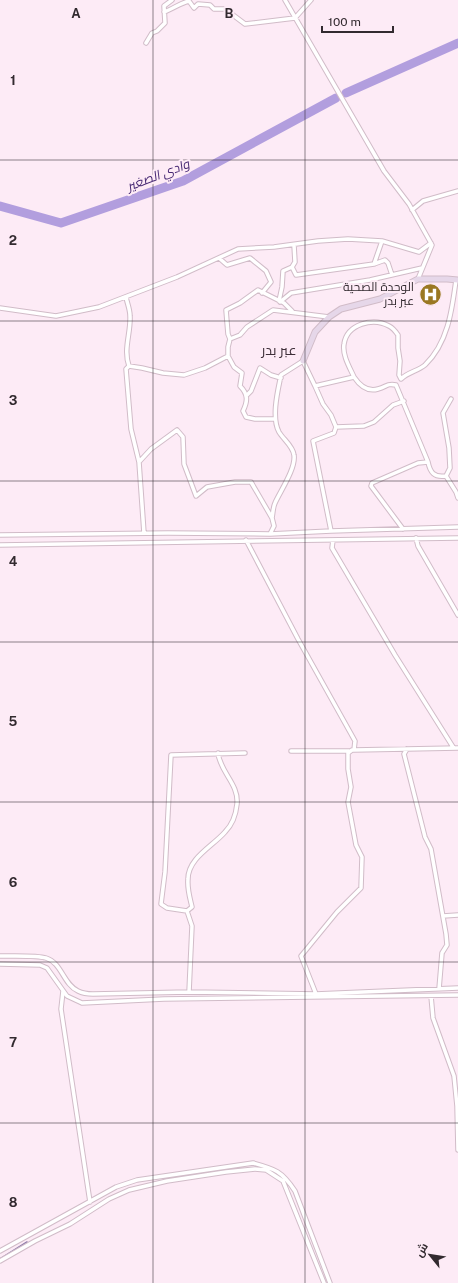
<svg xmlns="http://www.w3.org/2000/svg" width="458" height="1283" font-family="'Public Sans',Cairo,sans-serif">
	<rect width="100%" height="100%" fill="#fdebf6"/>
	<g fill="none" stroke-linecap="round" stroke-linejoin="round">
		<path stroke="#8c7baa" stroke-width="1.5" d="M0 1259 27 1242"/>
		<path stroke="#b29ede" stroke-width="9" d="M346 93 458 43
			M0 206 61 223 183 181 336 98"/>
		<defs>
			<path id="street" d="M285 0 384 171 409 204 432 245 418 279
				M164 12C173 9 180 3 189 1L194 8 198 4 210 5 214 9H225L245 24 295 18 311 0
				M146 43 152 33 157 31 165 23 164 6 172 0
				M412 210 423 201 458 191
				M219 258 227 265 250 258 266 271 271 282 262 293
				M374 264 382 241
				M292 267 295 262 294 245
				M126 297C127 303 130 309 130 316 131 333 123 349 129 366L142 368 163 373 184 375 205 368 228 356 234 367 242 373 240 386C248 394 248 401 243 411L246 417 255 419H275
				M279 301 282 287 283 271 292 267 296 275 374 264 385 260 388 263 392 275
				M280 302 291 293 370 280 422 268
				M0 308 56 316 99 307 177 277 238 249 274 247 318 241 348 239 382 241 419 252 431 243
				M230 339 228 334 226 310 240 303 258 290 284 303 292 311
				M228 356V347L230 339 240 335 247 327 273 310 329 317
				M129 366 126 369 131 429 139 462
				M354 377C360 386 368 392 378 389 387 387 386 383 396 385L428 462C430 472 434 478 446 476L456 492 458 498
				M315 386 323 404 331 415 336 427 334 433 313 441 331 531
				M247 395 251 391 260 368 271 375 281 378
				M336 427 364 426 374 422 393 405 404 401
				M446 476 450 468 449 448 443 413 451 399
				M272 518C273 513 273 507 275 503 281 490 296 468 294 455 293 446 283 439 279 432 271 417 278 390 281 375L303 361 315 386 354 377C350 368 342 355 344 344 347 324 373 317 389 326 393 328 396 332 398 335V348L400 361 399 375 401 379C408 372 418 371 425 365 448 343 452 310 456 280
				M403 529 374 490 371 486 372 483 418 463 428 462
				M144 533 139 462 151 449 177 430 183 437 184 464 196 496 207 487 235 482H251L272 518 274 526 270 534
				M0 535 168 533 270 534 331 531 458 527
				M416 538 418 546 458 615
				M246 540 298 639 350 732 355 741 354 750
				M333 540 332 548 395 655 453 747
				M0 545 458 538
				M407 749 404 754 425 837 431 849 446 934 447 945 442 953 439 989
				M291 751H349
				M187 911 192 907C190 898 187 889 188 879 188 858 213 846 225 832 232 825 236 814 237 804 239 784 220 772 218 753
				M443 916 458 915
				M0 956C11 956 37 955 46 958 62 963 63 984 78 991 82 993 88 994 93 994L189 992 316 994 458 988
				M0 964 40 965 47 968 67 996 82 1003 164 999 458 995
				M63 991 61 1009 90 1202
				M189 992 192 926 187 911 167 908 161 904 165 872 171 755 245 753
				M316 994 301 956 337 912 361 888 362 857 356 845 348 802 351 787 348 769V753L352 750H354L458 748
				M431 996 433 1018 454 1076 457 1106 458 1150
				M0 1251 116 1187 137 1180 253 1163C275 1169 282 1171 295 1191L330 1283
				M0 1261 35 1241 70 1224 109 1199 129 1190 167 1181 226 1172 255 1169 266 1170 283 1181 324 1283"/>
			<path id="secondary" d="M303 361 315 332 329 317 341 309 380 299 418 279H447L458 280"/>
		</defs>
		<use href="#street" stroke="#d1bcc8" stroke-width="5.5"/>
		<use href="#secondary" stroke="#d1bcc8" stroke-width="7"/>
		<use href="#street" stroke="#fff" stroke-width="3.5"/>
		<use href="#secondary" stroke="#e6d7e9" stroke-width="5"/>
	</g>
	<path fill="none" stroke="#322a2f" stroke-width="1" stroke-opacity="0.55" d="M153 0V1283M305 0V1283M0 160H458M0 321H458M0 481H458M0 642H458M0 802H458M0 962H458M0 1123H458"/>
	<defs>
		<symbol id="hospital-disc" viewBox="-11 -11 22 22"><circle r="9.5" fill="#9a7822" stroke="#fdebf6"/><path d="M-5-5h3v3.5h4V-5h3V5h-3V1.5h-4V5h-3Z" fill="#fff"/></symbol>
	</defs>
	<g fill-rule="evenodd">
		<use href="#hospital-disc" x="418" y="282" width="25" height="25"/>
	</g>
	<g text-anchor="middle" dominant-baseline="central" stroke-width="4" stroke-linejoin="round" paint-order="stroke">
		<g font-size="12" fill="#322a2f" stroke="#fdebf6" text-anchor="end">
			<text x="414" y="287">الوحدة الصحية<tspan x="414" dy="14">عبر بدر</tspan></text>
		</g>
		<g font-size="13" font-style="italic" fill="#462873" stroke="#fdebf6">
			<text transform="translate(158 175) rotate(-21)">وادي الصغير</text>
		</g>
		<g font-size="14" fill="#3e2e38" stroke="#fdebf6">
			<text x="279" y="350">عبر بدر</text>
		</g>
	</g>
	<g font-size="13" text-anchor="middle" font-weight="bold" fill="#322a2f" stroke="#fdebf6" stroke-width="4" stroke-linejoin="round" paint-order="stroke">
		<text x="76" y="18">A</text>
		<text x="229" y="18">B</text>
		<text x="13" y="85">1</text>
		<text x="13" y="245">2</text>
		<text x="13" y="405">3</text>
		<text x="13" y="566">4</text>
		<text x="13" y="726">5</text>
		<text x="13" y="887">6</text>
		<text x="13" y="1047">7</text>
		<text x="13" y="1207">8</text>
	</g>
	<g transform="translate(430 1255) rotate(300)" stroke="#fdebf6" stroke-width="3" paint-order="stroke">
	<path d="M0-3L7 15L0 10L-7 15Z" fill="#322a2f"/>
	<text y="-6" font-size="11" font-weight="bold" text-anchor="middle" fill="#322a2f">ش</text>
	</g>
	<path d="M322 26v6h71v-6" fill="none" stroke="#322a2f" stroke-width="2"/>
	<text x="328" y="26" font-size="12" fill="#322a2f" stroke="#fdebf6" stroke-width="3" paint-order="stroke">100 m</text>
</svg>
